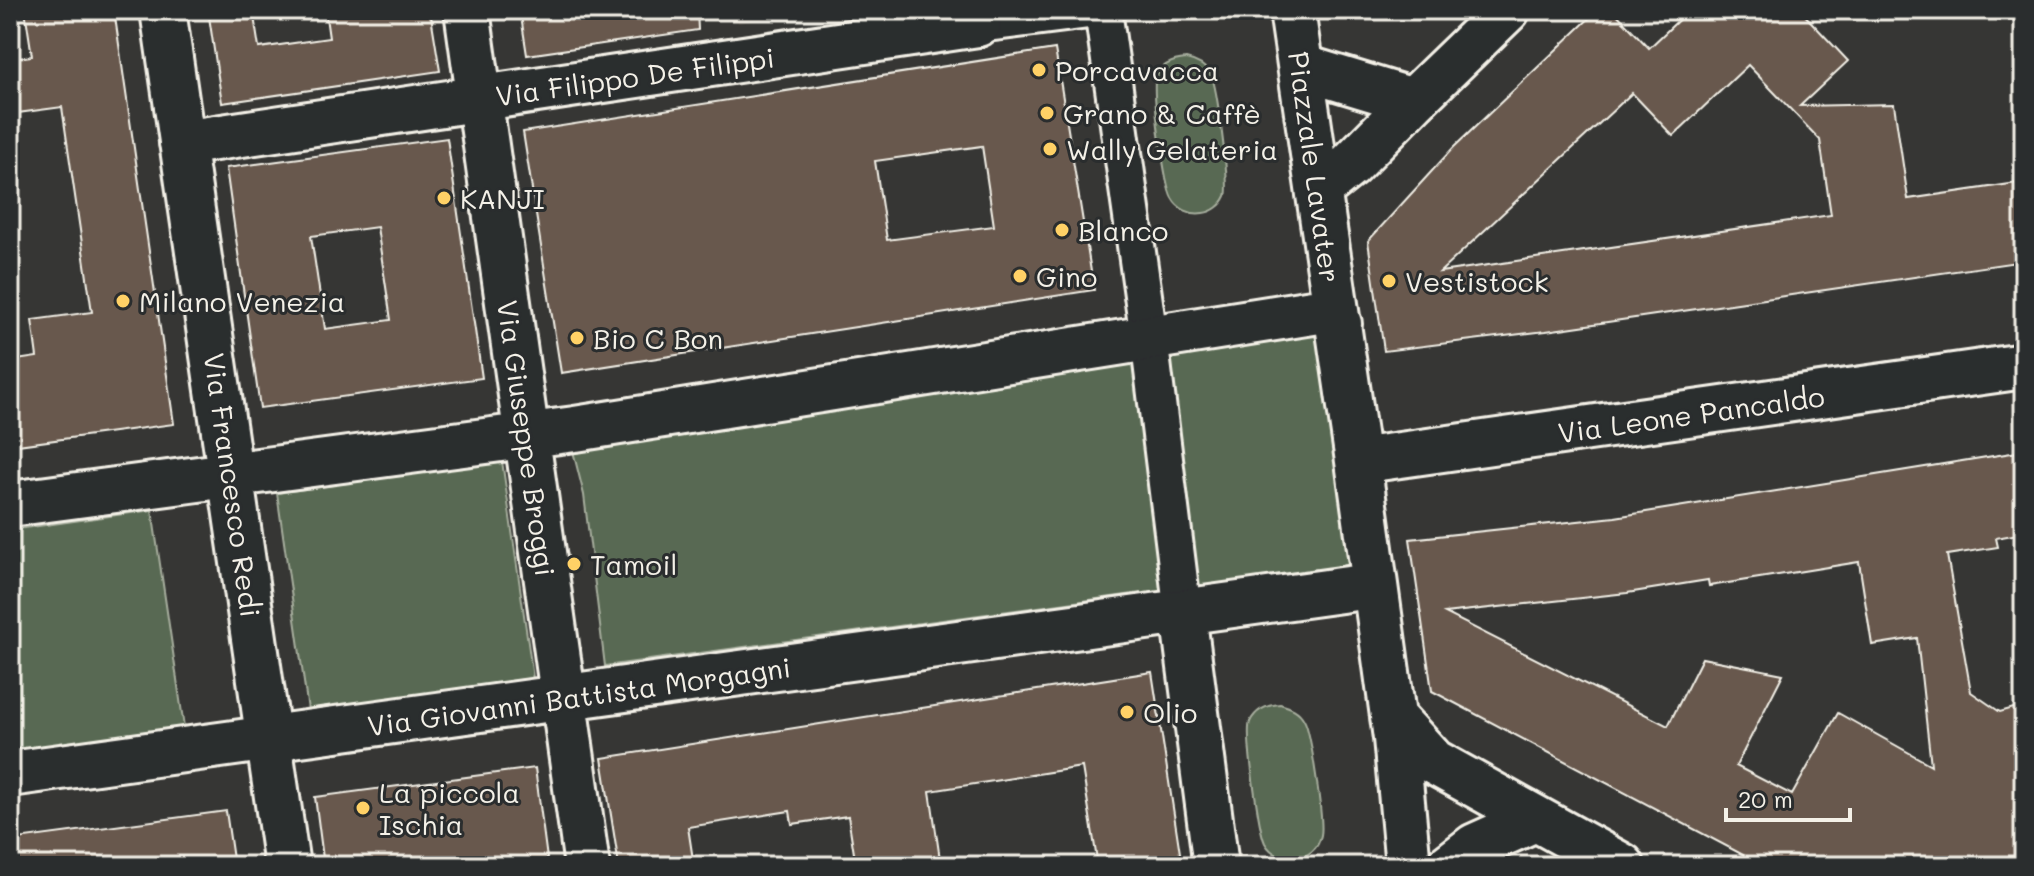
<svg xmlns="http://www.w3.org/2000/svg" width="2034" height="876" font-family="Mali,sans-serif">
	<rect width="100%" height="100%" fill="#363634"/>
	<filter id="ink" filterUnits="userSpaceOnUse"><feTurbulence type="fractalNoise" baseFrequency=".0125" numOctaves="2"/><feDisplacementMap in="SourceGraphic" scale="16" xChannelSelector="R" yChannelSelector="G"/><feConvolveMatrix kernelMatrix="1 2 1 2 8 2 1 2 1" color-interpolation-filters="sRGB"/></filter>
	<g filter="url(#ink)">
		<path fill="#45403c" d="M736 10H830L738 23Z"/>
		<path fill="#586952" stroke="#a6ad9d" stroke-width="2" d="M1186 59C1196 61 1205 65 1211 75 1217 85 1230 186 1226 196 1222 205 1213 212 1203 213 1190 215 1178 209 1172 198 1165 186 1151 89 1156 77 1161 65 1173 60 1186 59Z
			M1317 325 1351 572 1142 602 1140 593 605 666 584 495 573 451 1106 367Z
			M502 461 533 678 308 710 277 493Z
			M152 510 184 727 10 752V530Z
			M1280 704C1290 707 1299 710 1304 720 1311 731 1324 823 1321 835 1316 863 1278 866 1265 843 1259 831 1245 734 1250 722 1256 709 1267 705 1280 704Z"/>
		<path fill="#67594e" stroke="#f4f1e8" stroke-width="2" fill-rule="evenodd" d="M25 10H114L174 424 10 446V361L37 357 32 320 92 312 62 107 10 114V59L32 56Z
			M208 10H253L259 48 329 38 325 10H430L440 71 222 103Z
			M520 10H697L698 30 527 55Z
			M1598 10H1613L1649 48 1689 10H1800L1848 61 1800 106 1894 104 1908 199 2024 182V261L1546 331 1384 351 1368 241 1453 148ZM1748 65 1820 140 1831 215 1440 272 1632 93 1673 136Z
			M1055 49 1094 290 561 373 523 132ZM982 146 994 226 887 240 875 161Z
			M447 138 482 378 260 408 226 168ZM377 227 391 320 325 329 311 236Z
			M2024 451V533L1996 538 1998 547 1947 555 1971 692 2000 712 2024 705V866H1764L1432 691 1410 539 1615 517ZM1859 562 1872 645 1917 638 1931 765 1838 713 1792 795 1736 766 1783 674 1702 658 1668 726 1445 613 1627 593 1708 580 1709 586Z
			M1152 672 1182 866H1098L1082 767 930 791 941 866H856L848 816 792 824 790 811 688 827 694 866H619L602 758Z
			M535 768 548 866H324L315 797Z
			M226 811 234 866H10V840Z"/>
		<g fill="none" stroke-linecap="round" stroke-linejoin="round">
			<defs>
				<path id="pedestrian" d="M1103 10 1149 338 1183 613
					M978 24 1089 10"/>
				<path id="minor" d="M163 10 287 866
					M467 10 587 866
					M1292 10 1358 461 1396 738 1408 866
					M1301 67 1413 101
					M182 143 978 24
					M1320 189 1349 166 1413 101 1507 10
					M1358 461 2024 366
					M10 504 575 429 1319 311 1328 313 1339 324
					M1183 613 1216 866
					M1393 717 1434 762 1622 866
					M10 774 1363 587 1374 579
					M1449 866 1475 846 1535 819"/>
			</defs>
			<use href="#pedestrian" stroke="#f4f1e8" stroke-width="42"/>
			<use href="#minor" stroke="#f4f1e8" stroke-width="50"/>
			<use href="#pedestrian" stroke="#2a2d2e" stroke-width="36"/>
			<use href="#minor" stroke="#2a2d2e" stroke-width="44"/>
		</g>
	</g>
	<g fill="#ffd166" stroke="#2a2d2e" stroke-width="3">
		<circle cx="1039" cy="70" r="8"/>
		<circle cx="1047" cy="113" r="8"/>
		<circle cx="1050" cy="149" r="8"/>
		<circle cx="444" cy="198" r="8"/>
		<circle cx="1062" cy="230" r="8"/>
		<circle cx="1020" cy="276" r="8"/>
		<circle cx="1389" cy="281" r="8"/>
		<circle cx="123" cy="301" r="8"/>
		<circle cx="577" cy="338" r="8"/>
		<circle cx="574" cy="564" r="8"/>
		<circle cx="1127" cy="712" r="8"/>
		<circle cx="363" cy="808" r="8"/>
	</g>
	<g text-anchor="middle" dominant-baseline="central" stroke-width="6" stroke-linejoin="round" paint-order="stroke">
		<g font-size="28" fill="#f4f1e8" stroke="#2a2d2e" text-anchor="start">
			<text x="1055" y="70">Porcavacca</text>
			<text x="1063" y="113">Grano &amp; Caffè</text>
			<text x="1066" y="149">Wally Gelateria</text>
			<text x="460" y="198">KANJI</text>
			<text x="1078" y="230">Blanco</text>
			<text x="1036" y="276">Gino</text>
			<text x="1405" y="281">Vestistock</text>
			<text x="139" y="301">Milano Venezia</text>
			<text x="593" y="338">Bio C Bon</text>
			<text x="590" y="564">Tamoil</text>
			<text x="1143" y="712">Olio</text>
			<text x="379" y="792">La piccola<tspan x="379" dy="32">Ischia</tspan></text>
		</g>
		<g font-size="28" fill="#f4f1e8" stroke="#2a2d2e">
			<text transform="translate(635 76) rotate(-8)">Via Filippo De Filippi</text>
			<text transform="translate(1315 167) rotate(82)">Piazzale Lavater</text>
			<text transform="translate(1691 414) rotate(-8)">Via Leone Pancaldo</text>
			<text transform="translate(527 438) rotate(82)">Via Giuseppe Broggi</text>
			<text transform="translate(233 485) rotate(82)">Via Francesco Redi</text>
			<text transform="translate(579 696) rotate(-8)">Via Giovanni Battista Morgagni</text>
		</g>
	</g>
	<rect width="2034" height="876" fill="none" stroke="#2a2d2e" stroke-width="40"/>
	<rect x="20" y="20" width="1994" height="836" fill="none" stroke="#f4f1e8" stroke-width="3" filter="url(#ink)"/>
	<path d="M1726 808v12h124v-12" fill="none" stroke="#f4f1e8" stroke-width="4"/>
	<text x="1738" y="808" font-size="24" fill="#f4f1e8" stroke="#2a2d2e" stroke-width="6" paint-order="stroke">20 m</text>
</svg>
